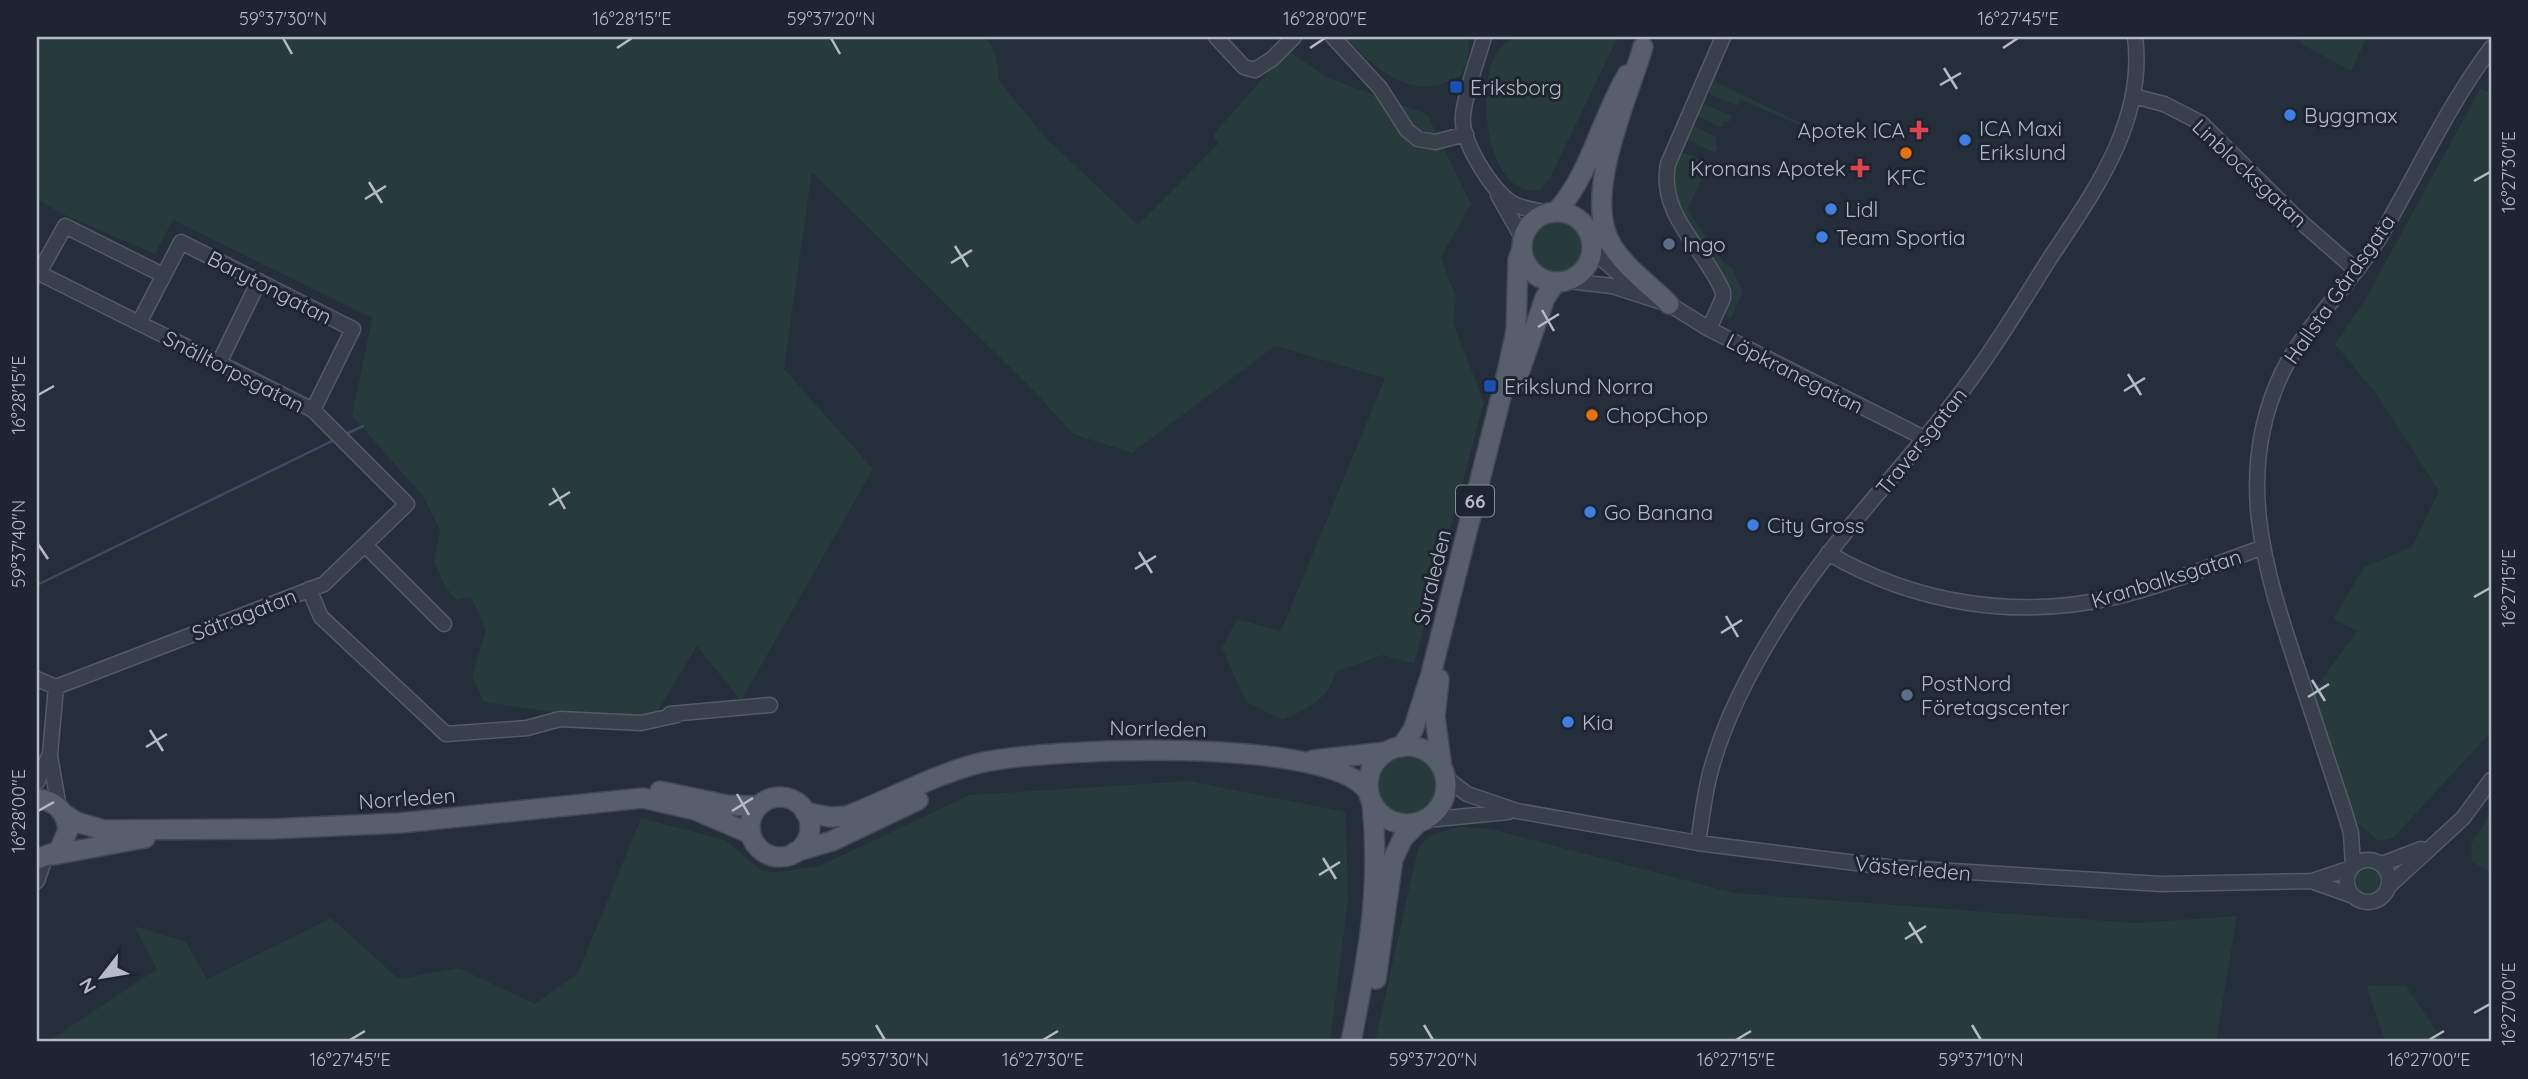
<svg xmlns="http://www.w3.org/2000/svg" width="2528" height="1079" font-family="Quicksand,sans-serif">
	<rect width="100%" height="100%" fill="#252e3b"/>
	<path fill="#273a3c" d="M37 37H985L995 52 1000 82 1047 139 1138 225 1218 144 1213 135 1269 71 1290 52 1328 78 1427 114 1471 204 1441 257 1456 298 1453 323 1484 402 1414 664 1383 655 1335 672C1330 699 1306 709 1283 720L1246 702 1222 648 1237 619 1281 631 1385 378 1275 346 1132 453 1073 434 1037 394 812 172 784 369 873 469 741 701 697 646 656 714 603 719 484 702 472 677 486 630 471 597 456 600 445 586 434 561 440 530 423 496 352 416 372 318 173 220 155 254 60 213 37 199Z
		M1345 37H1469L1468 60 1461 75C1414 105 1376 70 1345 37Z
		M1517 37H1618L1549 180 1540 190C1484 199 1474 82 1499 49 1504 43 1511 40 1517 37Z
		M2295 37H2367L2351 71 2305 46Z
		M1716 75V82L1838 141 1741 100 1737 106 1710 94 1708 90Z
		M2480 89 2491 93V732L2393 838 2379 841 2355 821 2313 692 2357 631 2333 619 2364 567 2412 547 2439 491 2377 395 2335 344 2365 300Z
		M1702 103 1732 116 1729 122 1725 121 1722 128 1696 115Z
		M1694 126 1717 137 1715 144 1718 146 1715 153 1687 139Z
		M1684 153 1707 162 1708 167 1687 209 1723 262 1731 266 1743 292 1730 320 1725 314 1730 294 1728 283C1715 261 1645 173 1684 153Z
		M1531 247a26 26 0 1 1 52 0a26 26 0 1 1-52 0Z
		M1377 785a30 30 0 1 1 60 0a30 30 0 1 1-60 0Z
		M1189 781 1346 812 1348 900 1330 1042H47L157 969 134 926 186 942 207 979 331 918 399 979 459 968 535 1004 578 973 641 818 725 840 762 871 778 872 820 866 969 795Z
		M2491 814V872L2472 862 2471 844Z
		M1459 827 1491 829 1734 893 2135 923 2237 916 2216 1042H1375L1418 848 1429 836Z
		M2356 881a12 12 0 1 1 24 0a12 12 0 1 1-24 0Z
		M2367 986H2406L2444 1042H2385Z"/>
	<g fill="none" stroke-linecap="round" stroke-linejoin="round">
		<path stroke="#3b4c63" stroke-width="2.5" d="M344 435 363 426
			M37 585 334 440"/>
		<defs>
			<path id="minor" d="M1216 37 1244 67 1255 70 1272 59 1294 37
				M1333 37 1380 88 1407 130 1418 139 1435 142 1466 134
				M1484 37C1477 62 1466 89 1463 115 1460 140 1491 190 1512 203 1522 209 1536 210 1548 213
				M2133 96 2164 104 2201 123 2300 221 2356 270
				M1498 195 1523 239
				M1592 250 1619 274 1641 286
				M37 272 313 410 407 504 324 584 56 687
				M39 273 65 226 163 275
				M1568 281 1612 286 1665 303
				M1661 299 1709 329 1924 438
				M139 323 181 242 353 329 313 410
				M1709 329 1723 298V292C1705 248 1658 216 1668 164L1723 37
				M219 363 259 281
				M365 545 444 624
				M1828 553C1915 604 2017 620 2115 597 2165 585 2213 565 2261 548
				M309 589 321 617 446 734 527 728 560 719 641 723 677 715
				M37 679 56 687 50 754 37 782
				M670 714 770 705
				M50 756 59 808
				M1445 777 1467 794 1517 811 1698 843 1888 867 2161 884 2312 881 2351 868
				M1426 820 1508 812
				M1698 843C1702 819 1704 794 1711 770 1725 717 1753 665 1783 618 1831 541 1897 475 1953 403 1989 357 2019 307 2050 258 2094 192 2146 121 2135 37
				M2347 881a21 21 0 1 1 42 0a21 21 0 1 1-42 0Z
				M2382 864 2421 849
				M2353 866 2351 833 2345 813C2329 764 2313 715 2297 667 2264 567 2234 474 2282 373 2306 324 2349 286 2378 240 2416 176 2446 108 2491 48
				M37 881 45 858
				M2314 882 2353 896
				M2389 886 2463 818 2491 780"/>
			<path id="major" d="M1643 47C1628 98 1581 197 1612 246 1626 268 1651 286 1669 304
				M1522 247a35 35 0 1 1 70 0a35 35 0 1 1-70 0Z
				M1556 212C1590 175 1601 119 1627 75
				M1515 385 1545 298 1556 282
				M1439 679 1435 717 1442 768
				M1368 785a39 39 0 1 1 78 0a39 39 0 1 1-78 0Z
				M1401 747 1413 730 1431 674 1506 377 1516 331 1518 260 1522 249
				M1313 760 1386 752
				M660 791 727 805 758 806
				M750 827a30 30 0 1 1 60 0a30 30 0 1 1-60 0Z
				M37 799C55 800 66 811 68 830L59 851 37 859
				M805 812 830 817 847 816C891 799 935 774 980 763 1044 748 1334 735 1369 793
				M64 814 76 822 104 830 269 829 400 823 643 798 695 810 751 834
				M795 852 832 841 918 800
				M53 855 145 838
				M1376 979 1393 859 1403 838 1418 823
				M1351 1042C1368 956 1381 890 1372 802"/>
		</defs>
		<use href="#minor" stroke="#535b66" stroke-width="17"/>
		<use href="#major" stroke="#414954" stroke-width="22"/>
		<use href="#minor" stroke="#38404b" stroke-width="14"/>
		<use href="#major" stroke="#565f6b" stroke-width="19"/>
	</g>
	<path fill="none" stroke="#b4bbc6" stroke-width="2.5" d="M283 38 292 54M831 38 840 54M617 48 632 38M1310 48 1325 38M2003 48 2018 38M1944 68 1957 89M1940 85 1961 73M2474 181 2490 172M369 182 382 203M365 199 386 186M955 246 968 267M951 263 972 250M1542 310 1554 331M1538 327 1559 314M2128 374 2141 395M2124 391 2145 378M38 395 54 386M553 488 565 509M549 505 570 492M38 544 48 559M1139 552 1152 573M1135 569 1156 556M2474 597 2490 588M1726 616 1738 637M1721 633 1742 620M2312 680 2325 701M2308 697 2329 684M150 730 163 751M146 747 167 734M737 794 749 815M38 811 54 802M732 811 753 798M1323 858 1336 879M1319 875 1340 862M1909 922 1922 943M1905 939 1926 926M2474 1013 2490 1004M876 1025 885 1040M1424 1025 1433 1040M1972 1025 1981 1040M350 1040 365 1031M1043 1040 1058 1031M1736 1040 1751 1031M2429 1040 2444 1031"/>
	<g fill="#1a4fb4" stroke="#1d2530" stroke-width="2.5">
		<rect x="1449" y="80" width="14" height="14" rx="3.5"/>
		<rect x="1483" y="379" width="14" height="14" rx="3.5"/>
	</g>
	<g fill="#3f7fe0" stroke="#1d2530" stroke-width="2.5">
		<circle cx="2290" cy="115" r="7"/>
		<circle cx="1965" cy="140" r="7"/>
		<circle cx="1831" cy="209" r="7"/>
		<circle cx="1822" cy="237" r="7"/>
		<circle cx="1590" cy="512" r="7"/>
		<circle cx="1753" cy="525" r="7"/>
		<circle cx="1568" cy="722" r="7"/>
	</g>
	<g fill="#e0444e" stroke="#1d2530" stroke-width="2.5">
		<path d="M1915.5 119.5h7v7h7v7h-7v7h-7v-7h-7v-7h7z"/>
		<path d="M1856.5 157.5h7v7h7v7h-7v7h-7v-7h-7v-7h7z"/>
	</g>
	<g fill="#e8710a" stroke="#1d2530" stroke-width="2.5">
		<circle cx="1906" cy="153" r="7"/>
		<circle cx="1592" cy="415" r="7"/>
	</g>
	<g fill="#5c6f8a" stroke="#1d2530" stroke-width="2.5">
		<circle cx="1669" cy="244" r="7"/>
		<circle cx="1907" cy="695" r="7"/>
	</g>
	<g text-anchor="middle" dominant-baseline="central" stroke-width="6" stroke-linejoin="round" paint-order="stroke">
		<rect fill="#1d2530" stroke="#878e99" stroke-width="2" x="1456" y="485.5" width="38" height="31" rx="5"/>
		<g font-size="19" font-weight="bold" fill="#b4bbc6">
			<text x="1475" y="501">66</text>
		</g>
		<g font-size="21" fill="#b4bbc6" stroke="#1d2530" text-anchor="start">
			<text x="1470" y="87">Eriksborg</text>
			<text x="2304" y="115">Byggmax</text>
			<text x="1979" y="128">ICA Maxi<tspan x="1979" dy="24">Erikslund</tspan></text>
			<text x="1905" y="130" text-anchor="end">Apotek ICA</text>
			<text x="1846" y="168" text-anchor="end">Kronans Apotek</text>
			<text x="1906" y="177" text-anchor="middle">KFC</text>
			<text x="1845" y="209">Lidl</text>
			<text x="1836" y="237">Team Sportia</text>
			<text x="1683" y="244">Ingo</text>
			<text x="1504" y="386">Erikslund Norra</text>
			<text x="1606" y="415">ChopChop</text>
			<text x="1604" y="512">Go Banana</text>
			<text x="1767" y="525">City Gross</text>
			<text x="1921" y="683">PostNord<tspan x="1921" dy="24">Företagscenter</tspan></text>
			<text x="1582" y="722">Kia</text>
		</g>
		<g font-size="21" fill="#b4bbc6" stroke="#1d2530">
			<text transform="translate(2250 173) rotate(43)">Linblocksgatan</text>
			<text transform="translate(270 287) rotate(27)">Barytongatan</text>
			<text transform="translate(2339 289) rotate(-55)">Hallsta Gårdsgata</text>
			<text transform="translate(234 371) rotate(27)">Snälltorpsgatan</text>
			<text transform="translate(1795 373) rotate(27)">Löpkranegatan</text>
			<text transform="translate(1921 441) rotate(-51)">Traversgatan</text>
			<text transform="translate(1432 577) rotate(-76)">Suraleden</text>
			<text transform="translate(2166 578) rotate(-17)">Kranbalksgatan</text>
			<text transform="translate(244 614) rotate(-21)">Sätragatan</text>
			<text transform="translate(1158 728) rotate(1)">Norrleden</text>
			<text transform="translate(407 798) rotate(-4)">Norrleden</text>
			<text transform="translate(1913 868) rotate(5)">Västerleden</text>
		</g>
	</g>
	<rect width="2528" height="1079" fill="none" stroke="#1d2530" stroke-width="77"/>
	<g transform="translate(102 977) rotate(239)" stroke="#1d2530" stroke-width="5" paint-order="stroke">
	<path d="M0-5L12 26L0 18L-12 26Z" fill="#b4bbc6"/>
	<text y="-10" font-size="19" font-weight="bold" text-anchor="middle" fill="#b4bbc6">N</text>
	</g>
	<rect x="38" y="38" width="2452" height="1002" fill="none" stroke="#b4bbc6" stroke-width="2.5"/>
	<g font-size="18" text-anchor="middle" fill="#b4bbc6">
		<text x="283" y="25">59°37'30"N</text>
		<text x="632" y="25">16°28'15"E</text>
		<text x="831" y="25">59°37'20"N</text>
		<text x="1325" y="25">16°28'00"E</text>
		<text x="2018" y="25">16°27'45"E</text>
		<text transform="translate(2509 172) rotate(-90)" y="6">16°27'30"E</text>
		<text transform="translate(19 395) rotate(-90)" y="6">16°28'15"E</text>
		<text transform="translate(19 544) rotate(-90)" y="6">59°37'40"N</text>
		<text transform="translate(2509 588) rotate(-90)" y="6">16°27'15"E</text>
		<text transform="translate(19 811) rotate(-90)" y="6">16°28'00"E</text>
		<text transform="translate(2509 1004) rotate(-90)" y="6">16°27'00"E</text>
		<text x="350" y="1066">16°27'45"E</text>
		<text x="885" y="1066">59°37'30"N</text>
		<text x="1043" y="1066">16°27'30"E</text>
		<text x="1433" y="1066">59°37'20"N</text>
		<text x="1736" y="1066">16°27'15"E</text>
		<text x="1981" y="1066">59°37'10"N</text>
		<text x="2429" y="1066">16°27'00"E</text>
	</g>
</svg>
